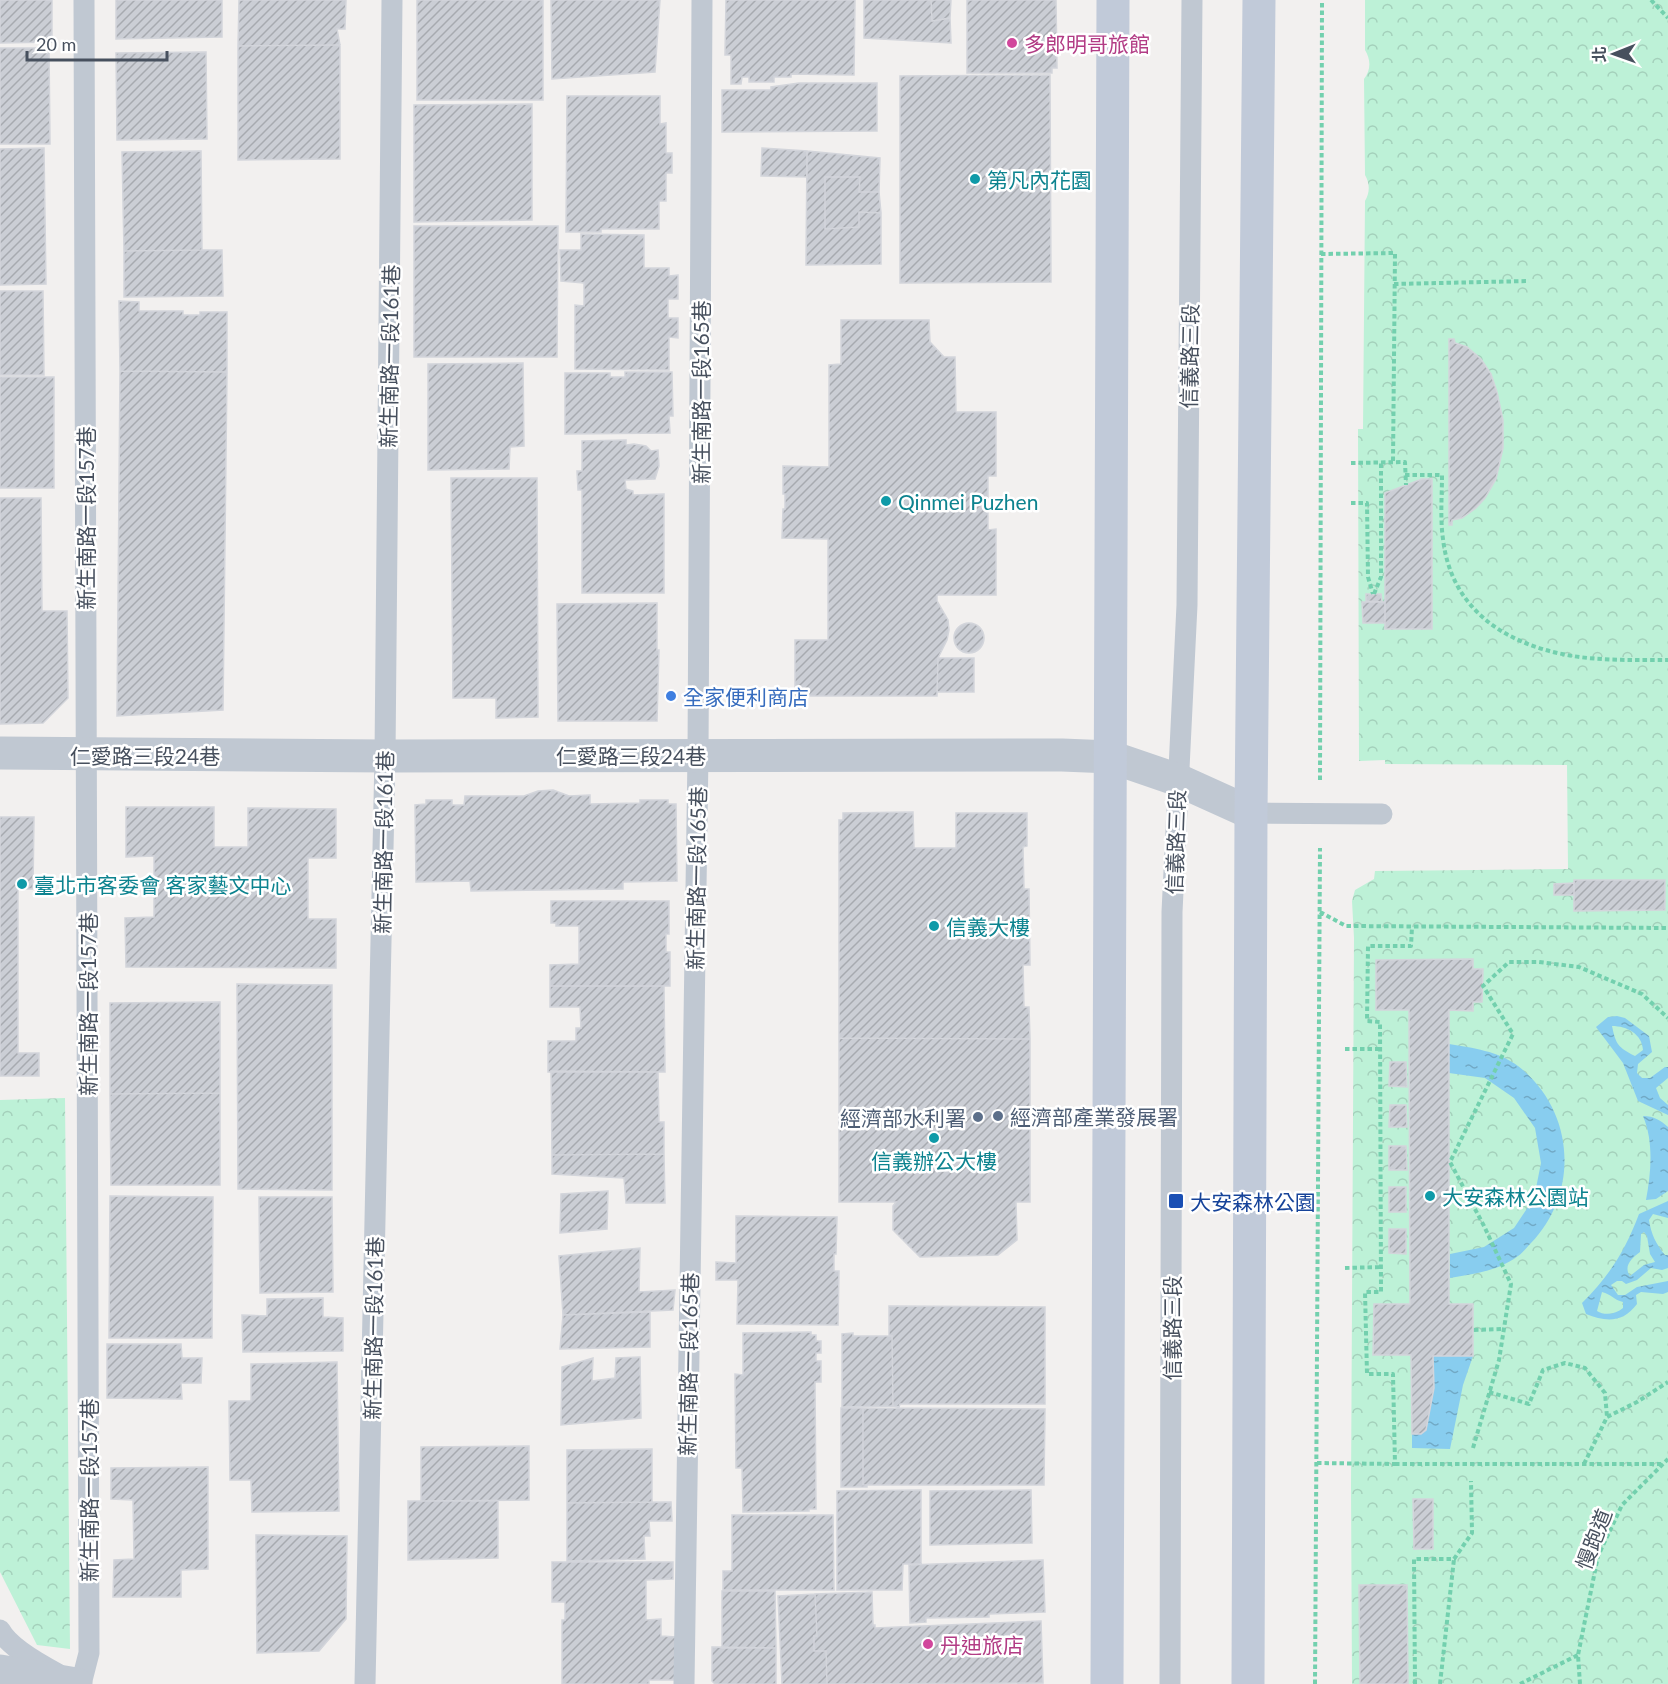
<svg xmlns="http://www.w3.org/2000/svg" width="1668" height="1684" font-family="Lato,'Noto Sans TC',sans-serif">
	<defs>
		<pattern id="park-crowns" width="20" height="18" patternUnits="userSpaceOnUse" patternTransform="scale(1.5)"><rect width="20" height="18" fill="#bdf1d7"/><path d="M2 6a3 3 0 1 1 6 0M12 15a3 3 0 1 1 6 0" fill="none" stroke="#a4d0bb"/></pattern>
		<pattern id="water-ripples" width="26" height="14" patternUnits="userSpaceOnUse" patternTransform="scale(1.5)"><rect width="26" height="14" fill="#88cdef"/><path d="M2 4q2-2 4 0t4 0M15 11q2-2 4 0t4 0" fill="none" stroke="#71a9c5"/></pattern>
		<pattern id="building-hatch" width="6" height="6" patternUnits="userSpaceOnUse" patternTransform="scale(1.5)"><rect width="6" height="6" fill="#cbced5"/><path d="M-1 1l2-2M0 6l6-6M5 7l2-2" fill="none" stroke="#a7aab0"/></pattern>
	</defs>
	<rect width="100%" height="100%" fill="#f2f0ef"/>
	<path fill="url(#park-crowns)" d="M1365 0H1668V1684H1352L1351 1487 1354 938 1352 901 1355 890 1374 879 1375 871 1568 869 1567 765 1385 764V760L1359 761 1358 429H1363L1365 201C1370 192 1370 184 1365 175L1364 79C1371 70 1371 60 1365 50Z
		M65 1098 70 1649 37 1645 0 1572V1100Z"/>
	<path fill="url(#water-ripples)" fill-rule="evenodd" d="M1617 1016 1625 1018 1649 1036 1652 1052 1638 1064 1637 1073 1642 1078H1650L1665 1067H1668V1078L1656 1088 1660 1098 1668 1105V1115L1638 1101 1623 1063 1596 1027 1608 1017ZM1612 1026C1627 1026 1642 1034 1643 1050L1635 1056C1618 1047 1616 1045 1612 1026Z
		M1449 1044C1473 1048 1498 1051 1518 1066 1575 1110 1580 1192 1531 1243 1527 1247 1523 1253 1518 1256 1498 1271 1474 1274 1450 1278V1254L1484 1247 1514 1228 1534 1198 1541 1163 1535 1128 1514 1098 1485 1078 1449 1073Z
		M1643 1116C1654 1116 1660 1120 1668 1127V1191L1656 1199 1646 1200C1651 1173 1654 1142 1643 1116Z
		M1668 1201V1218L1653 1214 1649 1220C1651 1234 1656 1244 1665 1255H1668V1268L1662 1270 1651 1268 1637 1280 1626 1284 1622 1281H1617L1611 1285 1618 1295H1625L1637 1287 1668 1281V1292L1663 1294 1641 1292 1636 1295 1637 1304C1623 1323 1606 1322 1586 1314L1582 1303C1610 1275 1625 1251 1639 1214ZM1644 1232 1647 1236 1650 1254 1655 1262 1644 1265 1630 1276C1623 1266 1632 1258 1640 1252L1641 1234ZM1602 1292C1611 1294 1614 1300 1623 1302V1308C1616 1314 1605 1316 1597 1311Z
		M1433 1356H1473L1463 1385 1450 1449 1412 1448V1434L1434 1388Z"/>
	<path fill="url(#building-hatch)" stroke="#d3d5db" stroke-width="1.5" d="M0 0H52V42L0 43Z
		M116 0H222V37L116 39Z
		M239 0H346L345 27V29H337L340 45 238 46Z
		M417 0H543V100H417Z
		M551 0H660L655 72 552 79Z
		M726 0H855L854 75 791 74V77H774V82H749V77H742L741 84H731V55H725Z
		M864 0H931L932 21 950 18 951 43 864 38Z
		M931 0H951L950 18 932 21Z
		M967 0H1056L1057 68H1052V73H967Z
		M340 45V159L238 160V46Z
		M0 48H49L50 144H0Z
		M206 52 207 139 117 140 116 53Z
		M1050 75 1051 282 900 283V76Z
		M799 83H877V131L722 132V90H771V87Z
		M567 96H660V124L666 123V153H672V173H666V201H659V229H601V232H566Z
		M532 104V220L414 222V105Z
		M44 148 46 284 0 285V149Z
		M762 148 807 151V177L761 176Z
		M201 151 202 250 124 251 122 152Z
		M807 151 880 158 879 192H859L860 177H825V229L859 227V212L881 213V264L806 265Z
		M825 177H860L859 192H879L881 213 859 212V227L825 229Z
		M414 226H558L557 357H414Z
		M581 234 644 235V268H669V276L678 275V299H668V318H678V338L669 337V370L575 369V305L584 306V283L561 281 560 250H581Z
		M202 250H222L223 296 124 297V251Z
		M0 291H43L44 375H0Z
		M119 301 139 302V311H183V315H200V312H227V372L120 371Z
		M841 320H929L930 342 944 357H955L956 412H996V476H988V530L996 529V595H937V601L948 620 949 630 947 640 938 658 937 696H795V640H828V539L782 538 783 509H785V494H783V466L829 467V365L841 364Z
		M1449 339H1454L1455 343 1467 347 1481 359 1491 374 1497 392 1503 420V448L1496 479 1485 498 1476 508 1462 518 1452 520V525H1449Z
		M523 363 524 446 510 447 509 469 428 470V364Z
		M120 371 227 372 223 710 117 716Z
		M625 372H672L673 416H669L670 433 565 434V373H610V377H625Z
		M0 377H54V488H0Z
		M626 440V445L634 444 646 446 651 451 658 450 659 466 655 479 625 480 626 489 633 491V495L664 494V593H582V490H578L577 471H582V441Z
		M451 478H537L538 717 496 718V698H453Z
		M1422 479H1432V629H1385V493Z
		M0 498H41L42 611H67L68 698 43 723 0 724Z
		M1366 594H1381L1382 602 1366 601Z
		M1362 602H1385V623H1363Z
		M657 603V650H659L657 721H558L557 604Z
		M954 638a15 15 0 1 1 30 0a15 15 0 1 1-30 0Z
		M938 658H974V692H937Z
		M553 790 569 796 590 795V804L640 803V800H668V804H676L677 881 623 882V889L471 891 470 881 416 882 415 805 426 804V800H452V805H464L465 796H524L538 791Z
		M126 807H214V847H248V808L336 809V858H308V919H336V968L126 967 125 918 154 917V856L126 857Z
		M913 812 914 848H956V813H1027V846L1023 847 1024 889H1029L1030 965H1023L1024 1007H1029L1030 1039 839 1038V820H843V813Z
		M0 817H34L33 889H18V1053H39V1076H0Z
		M1574 880H1665V910L1574 911Z
		M1574 883V895H1554V884Z
		M551 901H669V934H666V952H670V986H550V965L579 964V926H556V923H551Z
		M1473 959V969H1483L1482 1002H1473V1011L1449 1010V1304H1473V1356H1433L1434 1388 1426 1430 1421 1434H1412L1411 1355H1373L1374 1304H1410L1409 1010H1376V960Z
		M237 984 332 985V1190L238 1189Z
		M550 986H664L665 1072H548V1041H576V1028H581L580 1007H550Z
		M220 1002V1093L110 1094V1003Z
		M839 1038 1030 1039V1202H1016L1017 1240 998 1255 920 1257 893 1230V1206L896 1202H839Z
		M1390 1062H1406L1407 1087 1389 1086Z
		M551 1071 658 1072 659 1122H664V1154L552 1155Z
		M220 1093V1185H111L110 1094Z
		M1390 1105H1406L1407 1127H1389Z
		M1389 1146H1406L1407 1170H1389Z
		M664 1154 665 1203H626L624 1178 552 1174V1155Z
		M1389 1187H1406V1212H1389Z
		M608 1191 607 1229 560 1233 561 1194Z
		M110 1196 213 1197 212 1338H109Z
		M259 1197H332L333 1292 260 1293Z
		M736 1216 837 1217 836 1254H834V1271H839L838 1325 737 1324 738 1280H716V1262L736 1263Z
		M1389 1229H1406V1254L1389 1253Z
		M640 1248 639 1292 675 1290 673 1310 563 1315 559 1256Z
		M323 1298V1317L343 1318V1351L243 1352 242 1315 267 1316V1299Z
		M889 1306 1045 1307V1404H900L899 1407 893 1406 892 1336H889Z
		M650 1312V1347L560 1349 563 1315Z
		M811 1332V1335H816V1341H821V1353H816V1361H821V1382H815L816 1509H809V1511L743 1512 742 1468H736L735 1374 743 1375V1333Z
		M853 1333V1336H892L893 1406 842 1407V1334Z
		M107 1344H181L182 1358H202L201 1383H181L182 1399 107 1398Z
		M640 1357 641 1418 561 1425 562 1367 593 1358 592 1381 615 1378 616 1358Z
		M337 1362 339 1511 252 1512 251 1480H230L229 1401H251V1364Z
		M841 1408H863V1485H867V1487H841Z
		M863 1408 1045 1409 1044 1485H863Z
		M529 1446V1500L421 1501V1447Z
		M652 1449V1502L567 1503V1450Z
		M208 1467V1569L181 1570V1597H113L114 1560 134 1559 133 1500 111 1499V1468Z
		M921 1490V1564H903L902 1590H837V1491Z
		M1031 1490 1032 1543 930 1545V1491Z
		M1413 1499H1433V1549H1414Z
		M408 1501H498V1558L408 1560Z
		M671 1502 672 1521H649L650 1536H644L645 1559 567 1561V1503Z
		M732 1515H833L834 1590H723V1571H732Z
		M256 1535 347 1536 346 1619 319 1651 257 1653Z
		M1043 1560 1045 1612 989 1614V1617L926 1618V1622L910 1623 909 1565Z
		M552 1562H673V1579L646 1580V1620L661 1619V1636L676 1637V1680H649V1684H562V1620H565V1602H552Z
		M1359 1585H1407L1408 1684H1360Z
		M722 1591H775L776 1648H722Z
		M872 1592 873 1625H875V1628L1041 1621 1043 1683 827 1684 826 1651H814V1636H817L815 1594Z
		M815 1594 817 1636H814V1651H826L827 1684H782L778 1596Z
		M712 1647 776 1648V1684H715L712 1681Z"/>
	<g fill="none" stroke-linecap="round" stroke-linejoin="round">
		<path stroke="#73d0ae" stroke-width="4" stroke-dasharray="4.5 3" stroke-linecap="butt" d="M1651 0 1668 18
			M1321 254 1395 253 1393 462
			M1394 284 1529 281
			M1351 463 1405 462 1406 485
			M1405 475H1442C1442 496 1440 518 1443 539 1451 608 1503 643 1567 655 1598 661 1636 660 1668 660
			M1351 503H1367L1368 577 1373 594
			M1374 594 1381 577V462
			M1320 780 1322 0
			M1320 912 1346 926 1668 928
			M1345 1049H1381
			M1345 1268 1381 1267
			M1474 1330 1504 1329
			M1489 1392 1529 1404 1543 1370 1565 1363 1585 1368 1605 1393 1607 1417
			M1473 1448 1499 1360 1511 1284 1484 1226 1450 1162 1513 1034 1483 986 1509 962H1539L1579 967 1642 994 1668 1018
			M1317 1463 1395 1464 1393 1374H1367L1365 1292H1381L1380 1022 1367 1021 1368 946H1411L1412 927
			M1552 1464H1661
			M1584 1464 1607 1417 1637 1402 1668 1382
			M1315 1684 1320 848
			M1415 1684 1414 1559H1454L1472 1533 1471 1481
			M1440 1684 1454 1559
			M1520 1684 1578 1655
			M1580 1684 1578 1655 1598 1556 1622 1505 1668 1459"/>
		<path stroke="#c0c8d2" stroke-width="21" d="M1251 813 1382 814
			M0 1630C9 1647 41 1665 58 1674
			M81 1684 89 1653 84 0
			M365 1684 385 756 392 0
			M684 1684 698 755 702 0
			M1170 1684 1172 912 1187 605 1192 0"/>
		<path stroke="#c0c8d2" stroke-width="33" d="M0 753 385 756 1062 755 1111 757 1178 780 1251 813
			M0 1671 76 1684"/>
		<path stroke="#c1cad9" stroke-width="33" d="M1107 1684 1113 0
			M1248 1684 1251 813 1259 0"/>
		<path stroke="#73d0ae" stroke-width="4" stroke-dasharray="4.5 3" stroke-linecap="butt" d="M1395 1464H1552"/>
	</g>
	<g fill="#d1479c" stroke="#fff" stroke-width="2">
		<circle cx="1012" cy="43" r="6"/>
		<circle cx="928" cy="1644" r="6"/>
	</g>
	<g fill="#0f9aa8" stroke="#fff" stroke-width="2">
		<circle cx="975" cy="179" r="6"/>
		<circle cx="886" cy="501" r="6"/>
		<circle cx="22" cy="884" r="6"/>
		<circle cx="934" cy="926" r="6"/>
		<circle cx="934" cy="1138" r="6"/>
		<circle cx="1430" cy="1196" r="6"/>
	</g>
	<circle fill="#3f7fe0" stroke="#fff" stroke-width="2" cx="671" cy="696" r="6"/>
	<g fill="#5c6f8a" stroke="#fff" stroke-width="2">
		<circle cx="998" cy="1116" r="6"/>
		<circle cx="978" cy="1117" r="6"/>
	</g>
	<rect fill="#1a4fb4" stroke="#fff" stroke-width="2" x="1168" y="1193" width="16" height="16" rx="3"/>
	<g text-anchor="middle" dominant-baseline="central" stroke-width="5" stroke-linejoin="round" paint-order="stroke">
		<g font-size="21" fill="#b23c85" stroke="#fff" text-anchor="start">
			<text x="1024" y="43">多郎明哥旅館</text>
			<text x="940" y="1644">丹迪旅店</text>
		</g>
		<g font-size="21" fill="#0d838f" stroke="#fff" text-anchor="start">
			<text x="987" y="179">第凡內花園</text>
			<text x="898" y="501">Qinmei Puzhen</text>
			<text x="34" y="884">臺北市客委會 客家藝文中心</text>
			<text x="946" y="926">信義大樓</text>
			<text x="934" y="1160" text-anchor="middle">信義辦公大樓</text>
			<text x="1442" y="1196">大安森林公園站</text>
		</g>
		<g font-size="21" fill="#47505e" stroke="#fff">
			<text transform="translate(389 356) rotate(-89)">新生南路一段161巷</text>
			<text transform="translate(1189 356) rotate(-89)">信義路三段</text>
			<text transform="translate(700 392) rotate(-90)">新生南路一段165巷</text>
			<text transform="translate(85 518) rotate(-90)">新生南路一段157巷</text>
			<text x="145" y="755">仁愛路三段24巷</text>
			<text x="631" y="755">仁愛路三段24巷</text>
			<text transform="translate(383 842) rotate(-89)">新生南路一段161巷</text>
			<text transform="translate(1175 842) rotate(-88)">信義路三段</text>
			<text transform="translate(696 878) rotate(-89)">新生南路一段165巷</text>
			<text transform="translate(87 1004) rotate(-90)">新生南路一段157巷</text>
			<text transform="translate(373 1328) rotate(-89)">新生南路一段161巷</text>
			<text transform="translate(1171 1328) rotate(-90)">信義路三段</text>
			<text transform="translate(688 1364) rotate(-89)">新生南路一段165巷</text>
			<text transform="translate(88 1490) rotate(-90)">新生南路一段157巷</text>
			<text transform="translate(1593 1539) rotate(-69)">慢跑道</text>
		</g>
		<g font-size="21" fill="#366cbe" stroke="#fff" text-anchor="start">
			<text x="683" y="696">全家便利商店</text>
		</g>
		<g font-size="21" fill="#4e5e75" stroke="#fff" text-anchor="start">
			<text x="1010" y="1116">經濟部產業發展署</text>
			<text x="966" y="1117" text-anchor="end">經濟部水利署</text>
		</g>
		<g font-size="21" fill="#164399" stroke="#fff" text-anchor="start">
			<text x="1190" y="1201">大安森林公園</text>
		</g>
	</g>
	<g transform="translate(1614 54) rotate(269)" stroke="#ffffff" stroke-width="4.5" paint-order="stroke">
	<path d="M0-4.5L10 22L0 15L-10 22Z" fill="#47505e"/>
	<text y="-9" font-size="16" font-weight="bold" text-anchor="middle" fill="#47505e">北</text>
	</g>
	<path d="M27 51v9h140v-9" fill="none" stroke="#47505e" stroke-width="3"/>
	<text x="36" y="51" font-size="18" fill="#47505e" stroke="#ffffff" stroke-width="4.5" paint-order="stroke">20 m</text>
</svg>
